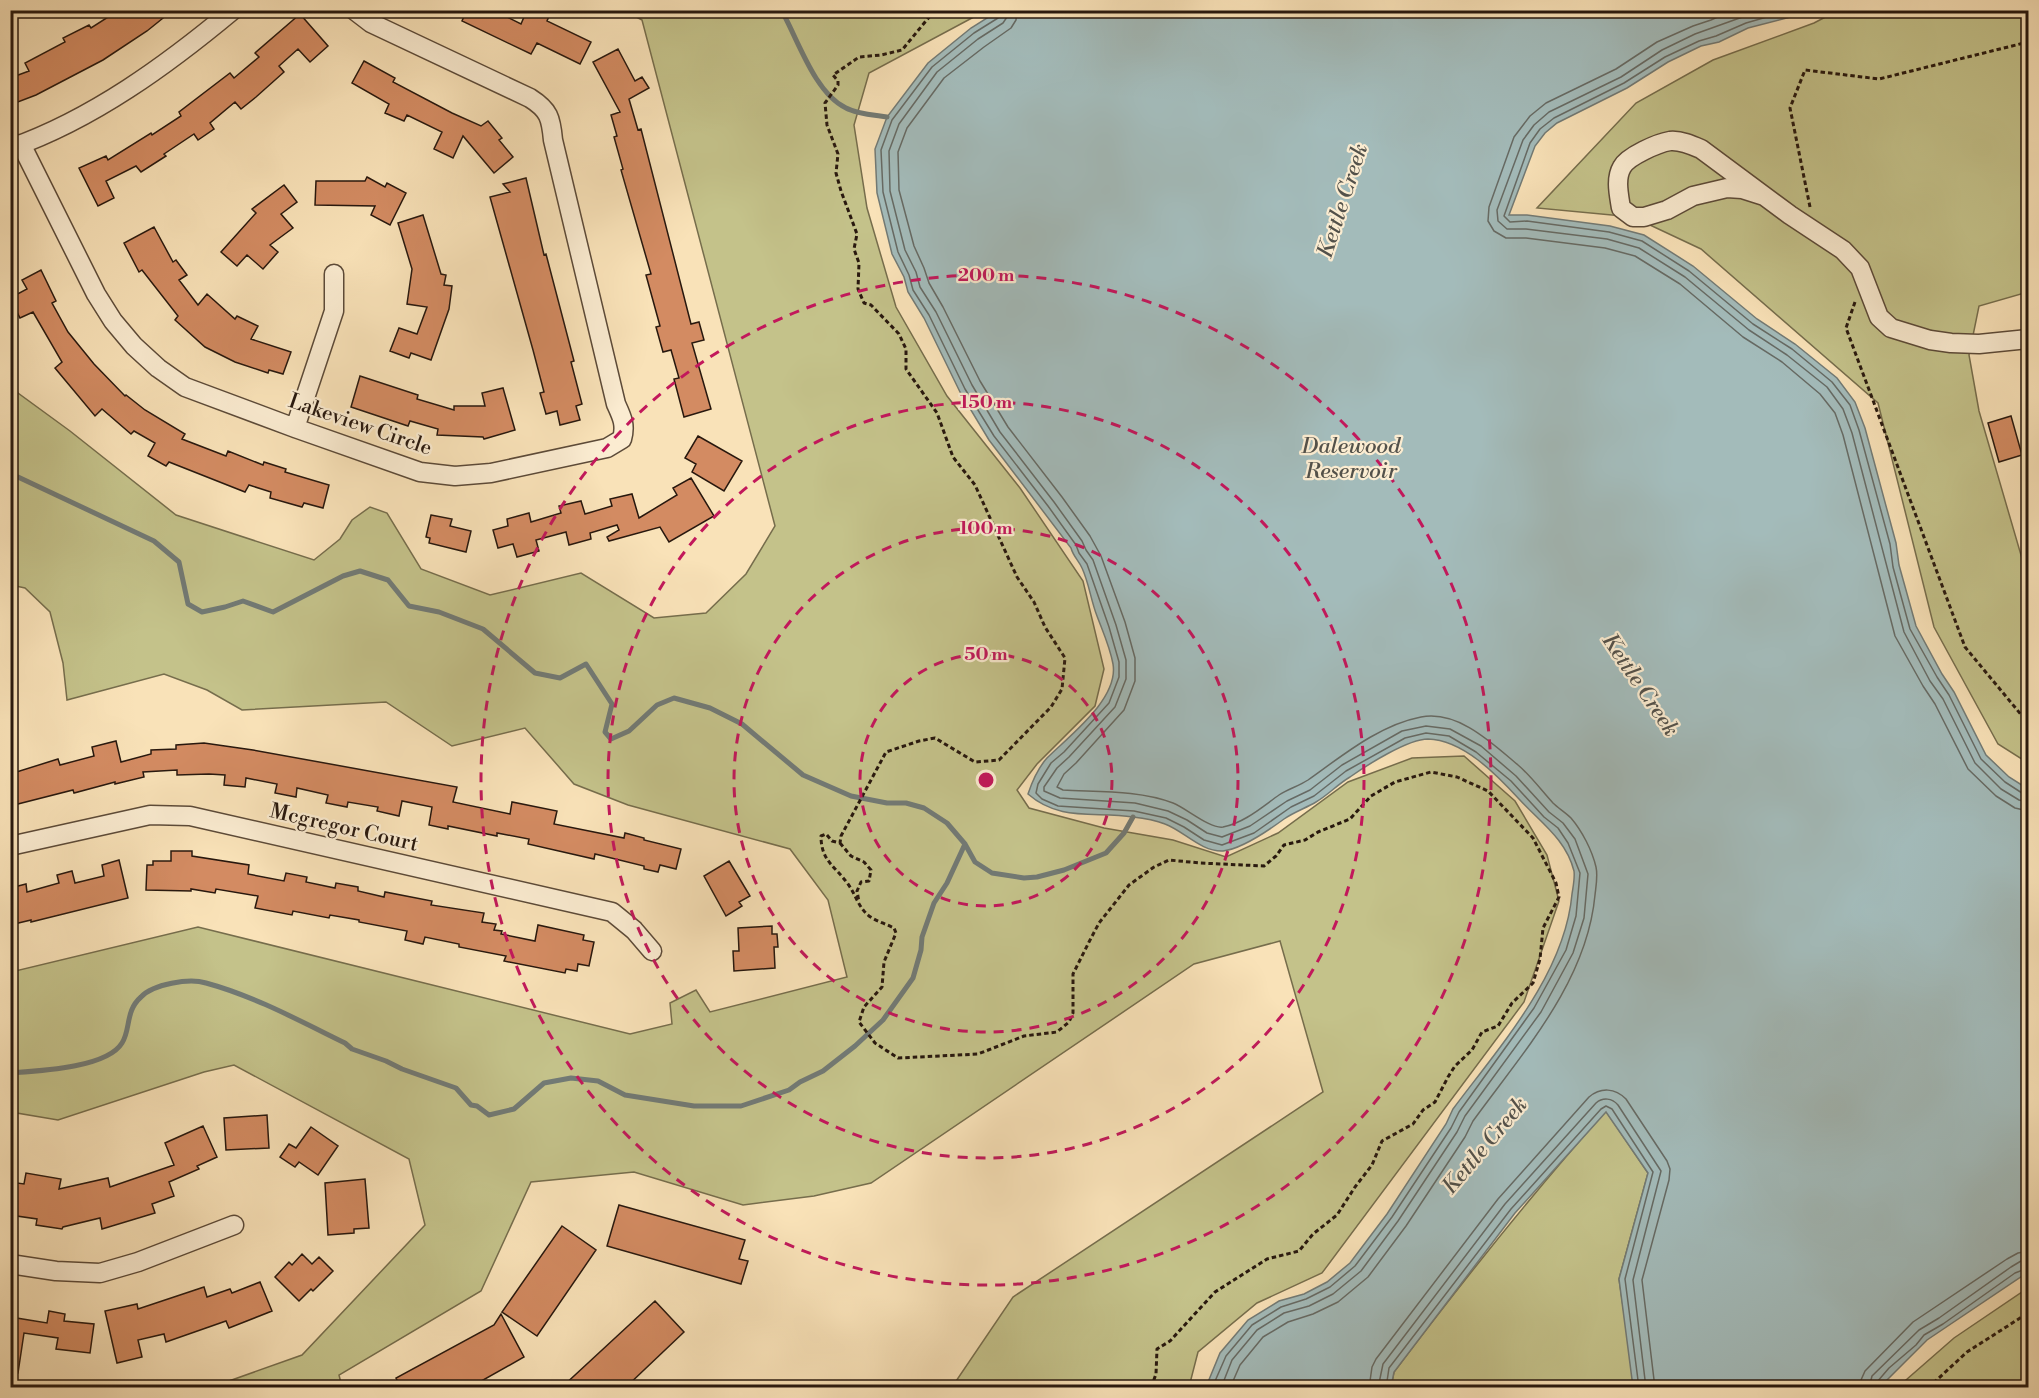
<svg xmlns="http://www.w3.org/2000/svg" width="2039" height="1398" font-family="'Libre Bodoni',serif">
	<rect width="100%" height="100%" fill="#f9e2b8"/>
	<filter id="stains"><feTurbulence type="fractalNoise" baseFrequency=".00333" numOctaves="4"/><feColorMatrix values="0 0 0 0 .2 0 0 0 0 .09 0 0 0 0 .02 0 0 0 .5 -.17"/></filter>
	<radialGradient id="worn" r=".72"><stop offset=".6" stop-color="#630" stop-opacity="0"/><stop offset="1" stop-color="#630" stop-opacity=".3"/></radialGradient>
	<path fill="#c4c28a" stroke="#766d4c" stroke-width="1.5" d="M625 11H985L869 73 854 125 867 208 896 307 947 396 1020 488 1083 581 1104 669 1095 706 1037 764 1017 790 1029 808 1104 828 1173 840 1226 857 1278 833 1348 782 1412 758 1464 756 1515 801 1547 855 1559 901 1524 1002 1322 1273 1257 1303 1198 1352 1189 1387H952L1013 1297 1323 1092 1280 941 1194 964 871 1183 814 1196 743 1205 634 1172 531 1182 481 1291 339 1375 342 1387H212L302 1355 425 1225 409 1159 234 1065 204 1072 58 1120 11 1112V972L198 927 630 1034 672 1024 670 1003 696 990 710 1012 847 977 828 900 790 849 628 805 574 784 525 728 452 746 386 702 242 710 207 690 164 674 67 700 63 663 50 612 25 588 11 585V381L18 393 70 431 176 515 314 560 340 539 352 520 370 507 387 513 421 569 490 595 581 573 654 618 706 613 746 574 775 526 642 20Z
		M1837 11H2028V292L1979 306 1969 355 1979 411 2028 579V763L1998 744 1934 627 1878 403 1701 249 1633 217 1537 208 1636 103 1713 60 1814 23Z
		M1606 1111 1648 1173 1619 1279 1635 1387 1391 1388 1394 1372C1462 1282 1531 1195 1606 1111Z
		M2028 1288V1386L1898 1387 1954 1338Z"/>
	<path fill="#a3bbba" stroke="#727a75" stroke-width="1.5" d="M998 11H1814L1748 28 1719 42 1701 46 1668 62 1627 88 1557 123 1545 133 1535 146 1509 215H1527L1610 226 1644 235 1693 266 1757 319 1795 344 1837 378 1855 402 1865 428 1896 543 1899 565 1916 626 1942 674 1954 692 1986 755 2009 777 2028 789V1272L1927 1340 1880 1387H1633L1619 1279 1648 1173 1606 1112 1515 1213 1394 1372 1391 1387H1206L1220 1353 1248 1320 1279 1301 1304 1294 1327 1282 1350 1263 1387 1214 1446 1124 1453 1109C1500 1046 1565 974 1572 894 1573 887 1575 878 1574 871 1566 839 1540 822 1519 799 1496 774 1463 740 1428 739 1408 739 1367 765 1350 777 1338 784 1328 795 1316 802 1306 808 1294 812 1284 819 1269 830 1241 849 1223 851 1201 852 1184 831 1165 824 1155 820 1143 818 1133 817 1095 811 1060 822 1028 794 1032 782 1038 768 1047 758 1069 736 1119 699 1113 664 1110 647 1103 632 1097 616 1091 601 1089 583 1082 568 1079 561 1073 556 1071 548L989 440 960 392 924 318 908 292 904 277 892 254 877 193 875 149 887 117 928 63 971 28Z"/>
	<g fill="none" stroke-linecap="round" stroke-linejoin="round">
		<path stroke="#666a64" stroke-width="1.5" d="M1000 10 998 18 974 33 932 67 892 120 881 150 883 192 898 252 909 275 913 290 929 315 965 389 994 436 1048 506 1076 545 1079 553 1087 564 1109 627 1119 662V677L1109 703 1064 752 1051 763 1038 784 1036 793 1042 799 1058 806 1134 811 1166 818 1184 827 1204 840 1222 845 1254 833 1291 807 1314 796 1346 771 1405 738 1426 733 1449 736 1476 752 1511 781 1544 817 1558 828 1568 843 1580 873 1576 916 1566 950 1534 1008 1459 1112 1451 1128 1392 1217 1355 1266 1330 1287 1306 1299 1281 1307 1252 1325 1226 1356 1212 1388
			M1008 10 1007 17 1003 23 978 39 937 72 899 124 889 151 890 191 905 250 916 272 920 287 936 312 972 385 1000 432 1054 502 1082 541 1086 550 1093 560 1116 625 1126 660V679L1115 707 1069 757 1057 768 1044 787V791L1060 798 1135 803 1168 811 1187 820 1207 833 1222 837 1250 826 1287 801 1310 790 1342 765 1402 731 1426 726 1450 729 1481 746 1516 776 1549 812 1563 823 1575 839 1588 874 1584 918 1573 953 1541 1012 1465 1116 1457 1132 1398 1221 1361 1271 1333 1294 1309 1306 1284 1313 1257 1330 1232 1360 1221 1388
			M1017 10 1016 20 1011 28 984 47 944 78 907 128 898 152 899 190 914 246 924 268 929 283 943 307 980 381 1008 427 1062 497 1090 536 1101 556 1125 622 1135 658V681L1124 710 1076 763 1064 774 1057 787 1063 790C1098 792 1139 790 1173 803 1186 808 1210 829 1223 827 1244 823 1262 807 1279 795 1288 789 1299 786 1308 780 1342 756 1379 725 1421 717 1458 710 1492 743 1518 765 1531 776 1541 790 1553 803 1558 808 1565 812 1571 818 1582 831 1592 850 1596 867 1598 876 1596 886 1595 895 1587 982 1523 1052 1473 1121L1465 1137 1406 1226 1368 1277 1338 1302 1313 1314 1288 1322 1263 1337 1240 1365 1230 1388
			M1733 10 1711 20 1693 26 1657 42 1616 69 1546 103 1530 116 1514 137 1489 207 1488 221 1494 231 1506 238H1526L1605 248 1635 256 1680 284 1743 337 1782 362 1820 394 1835 413 1843 435 1895 636 1923 686 1935 704 1968 769 1996 796 2015 808 2028 811
			M1762 10 1695 34 1662 50 1621 77 1549 112 1534 125 1523 140 1497 210 1498 221 1507 229H1526L1607 239 1639 248 1685 277 1749 330 1787 355 1827 387 1843 409 1852 433 1904 632 1930 681 1943 699 1975 763 2001 789 2019 800 2028 802
			M1791 10 1746 23 1716 36 1699 41 1665 57 1624 83 1554 118 1540 129 1530 143 1504 216 1510 222 1527 221 1609 232 1642 241 1689 271 1753 324 1792 349 1832 382 1850 405 1859 430 1890 544 1893 567 1910 629 1937 677 1949 695 1981 759 2005 782 2022 793 2028 794
			M1369 1388 1372 1367 1376 1359 1498 1199 1589 1097C1601 1087 1615 1088 1626 1099L1667 1161 1670 1169 1669 1180 1642 1280 1655 1388
			M1378 1388 1383 1364 1505 1204 1596 1103C1603 1097 1612 1098 1618 1105L1661 1171 1633 1280 1646 1388
			M1386 1388 1389 1368 1511 1209 1601 1109 1606 1106 1612 1109 1653 1172 1625 1279 1639 1388
			M1860 1388 1861 1380 1865 1371 1913 1322 2007 1259 2018 1253 2028 1251
			M1869 1388 1872 1376 1919 1330 1939 1318 2011 1267 2021 1261 2028 1260
			M1876 1388 1877 1382 1889 1368 1916 1345 1924 1335 1943 1324 2015 1273 2028 1268"/>
		<path stroke="#727a75" stroke-width="5" d="M780 10 784 15C799 43 816 94 846 108 857 114 874 115 887 117
			M10 476 18 477 154 541 179 562 188 604 202 612 225 607 243 601 273 612 343 576 360 571 388 580 409 606 439 612 483 629 535 673 560 678 586 664 612 704 605 732 611 739 629 731 657 705 674 698 710 708 742 724 803 775 851 796 887 803H906L924 808 947 823 965 844 975 862 992 873 1024 878 1037 877 1064 870 1106 853 1124 833 1133 817
			M10 1073C38 1071 107 1068 122 1043 131 1029 125 1011 141 997 153 984 189 978 206 983 254 996 300 1021 345 1043L352 1049 386 1061 402 1069 456 1088 471 1105 477 1106 489 1115 514 1109 544 1083 571 1078 598 1081 625 1095 694 1106H741L789 1090 800 1082 823 1071 855 1046 883 1020 913 978 921 950 922 937 934 903 947 883 965 844"/>
	</g>
	<path fill="#d38b62" stroke="#28180e" stroke-width="1.5" d="M119 10H173L147 31 103 60 36 95 10 105V78L29 71 25 63 65 42 63 38 89 25 91 28Z
		M467 10H493L521 24 527 10H542L550 14 547 21 591 42 580 64 537 43 531 54 462 21Z
		M300 14 328 46 310 62 298 49 279 66 284 72 256 97 241 109 235 102 210 123 214 129 198 140 194 134 164 154 166 156 141 172 136 166 106 181 114 198 98 206 79 168 106 156 108 160 151 133 152 135 181 116 179 112 230 73 234 78 259 57 255 53Z
		M618 49 635 81 642 77 649 88 629 99 638 130 641 129 691 324 699 322 704 340 692 343 711 409 684 417 674 379 679 378 671 350 663 352 656 327 660 326 646 275 651 274 621 170 623 169 614 137 617 136 611 115 620 112 593 62Z
		M364 61 395 78 393 82 452 113 481 126 488 121 502 138 499 140 513 157 494 173 463 136 453 158 434 149 442 132 407 115 404 121 385 113 389 104 352 83Z
		M367 177 385 187 387 183 406 193 390 225 371 215 375 206 315 205 316 181H365Z
		M526 178 544 255 546 254 574 361 571 362 582 404 576 406 580 420 560 425 557 411 546 414 540 393 544 392 533 350 490 197 510 192 503 184Z
		M284 185 297 202 281 214 293 228 270 245 278 252 263 269 247 255 237 266 221 252 256 213 252 209Z
		M423 215 441 274 446 275 444 285 452 286 449 309 431 360 411 353 409 358 390 351 399 328 417 334 427 307 407 304 412 269 398 223Z
		M154 227 173 262 176 260 187 275 179 280 198 305 207 294 235 319 237 316 258 326 251 339 291 352 283 374 269 370 268 373 235 362 205 347 175 320 178 316 142 270 139 272 124 243Z
		M41 270 56 301 52 303 68 332 94 364 125 396 126 395 145 410 185 434 182 439 226 456 228 451 263 465 264 462 286 469 285 472 329 485 323 508 304 503 302 507 270 498 271 492 249 485 245 492 169 462 166 466 148 456 155 443 134 431 131 434 102 409 95 416 55 368 62 362 33 312 20 318 10 298 27 289 22 280Z
		M360 376 418 395 417 399 454 410V406H485L482 393 503 388 515 430 484 439 483 437 437 435 438 429 410 421 408 426 351 407Z
		M2011 416 2022 455 1999 462 1988 423Z
		M698 436 742 461 724 491 692 472 696 464 685 458Z
		M691 478 714 516 669 542 660 527 609 541 607 537 619 530 617 525 590 533 591 539 569 545 566 532 536 540 539 551 517 557 513 544 498 548 493 530 508 526 507 519 529 513 531 522 561 513 559 506 581 501 585 514 612 506 610 499 632 494 639 518 677 495 673 488Z
		M431 515 452 519 450 526 471 531 466 552 429 543 430 538 426 537Z
		M116 741 121 762 151 754V750L176 749V745L204 743 253 750 457 787 453 802 510 814 512 802 557 811 554 824 624 838 625 833 644 838V840L681 849 676 869 660 865 658 872 644 869V866L595 854 594 859 528 844 529 839 497 833V836L448 826V829L429 825 432 807 402 801 399 816 377 811 378 807 348 802 347 807 326 803 328 795 297 788 296 797 275 793 277 784 246 778 245 787 224 785 225 775 209 774 177 775V770L143 772 144 777 115 784V782L74 793 73 790 10 806V774L58 759 60 765 94 756 92 747Z
		M171 851H192V856L249 865 248 874 284 881 286 873 307 877 306 882 335 888 336 883 358 887V891L384 897 385 892 432 901 431 905 484 913 482 922 496 924 494 930 502 931 501 934 535 941 538 925 584 935 583 940 594 942 589 966 578 964 577 971 566 969 565 973 504 961 506 956 459 947V944L425 937 423 944 405 940 407 931 359 922V920L330 915 329 918 293 911 292 915 255 908 258 896 216 889 215 893 191 889V891L146 890 147 865H153V861H171Z
		M119 860 128 898 31 922V920L10 925V888L26 884 27 892 59 883 57 875 72 871 75 883 104 876 102 865Z
		M729 861 750 896 739 902 742 906 726 916 704 876Z
		M772 926V934H777L778 947H774L775 968 734 971 733 951H739L738 928Z
		M267 1115 269 1148 226 1150 224 1118Z
		M203 1126 217 1157 197 1166 199 1169 169 1182 174 1196 152 1204 155 1213 102 1229 100 1218 63 1227 62 1229 36 1225 37 1219 10 1215V1182L24 1184 26 1173 61 1179 59 1189 108 1178 110 1187 174 1165 165 1143Z
		M311 1127 338 1146 318 1175 299 1162 295 1167 280 1157 289 1144 296 1148Z
		M365 1179 369 1228 354 1229V1233L328 1235 325 1183Z
		M619 1205 745 1240 739 1259 748 1261 741 1284 607 1246Z
		M562 1226 596 1250 537 1336 502 1312Z
		M302 1254 312 1264 319 1257 333 1271 313 1291 311 1289 299 1301 275 1277 289 1262 292 1265Z
		M260 1282 272 1311 229 1328 226 1321 166 1342 164 1334 138 1340 142 1357 117 1363 105 1311 137 1304 138 1309 204 1287 207 1297 230 1289 232 1293Z
		M655 1301 684 1332 625 1388H561Z
		M49 1311 65 1314 64 1321 94 1324 90 1353 56 1349 58 1338 24 1333 18 1373 10 1372V1317L47 1323Z
		M501 1314 524 1357 469 1388H401L396 1378 494 1325Z"/>
	<g fill="none" stroke-linecap="round" stroke-linejoin="round">
		<defs>
			<path id="minor" d="M21 144 96 294 113 321 134 346 158 368 185 387 295 428 420 472 455 476 491 473 607 448 622 439C626 425 622 417 616 404L553 140C551 118 549 110 530 98L371 23 354 10
				M11 148C93 119 167 65 233 10
				M1764 196 1742 189 1727 188 1693 196 1667 210 1644 217H1633L1621 208C1619 195 1615 179 1622 167 1628 156 1658 143 1670 141 1681 140 1692 145 1701 149L1790 215 1843 250 1860 268 1879 317 1891 328 1930 340 1951 343 1979 344 2028 339
				M295 428 334 311V274
				M10 846 150 815 190 816 612 912 634 930 652 951
				M10 1264 56 1271 100 1273 138 1262 234 1225"/>
		</defs>
		<use href="#minor" stroke="#5c4a38" stroke-width="21"/>
		<path stroke="#28180e" stroke-width="3" stroke-dasharray="4.5 3" stroke-linecap="butt" d="M935 10 902 50 881 55 859 57 833 75 838 81V85L825 103 827 125 838 154 836 173 841 191 857 234 854 249 859 263 858 289 864 303 871 305 899 334 906 349V369L937 413 953 457 975 485 1017 577 1034 602 1045 627 1065 658 1062 689 1051 707 999 760 975 762 935 738 919 741 886 752 841 836 840 843 832 841 826 834 821 836C821 861 835 866 848 884 856 895 858 907 869 916 876 921 886 924 894 928L896 933 884 962 882 987 864 1007 859 1022 875 1043 898 1058 978 1054 1024 1036 1057 1032 1069 1022 1073 1013V974L1089 942 1099 923 1129 885 1154 867 1169 860 1200 863 1264 866 1276 856 1284 845 1305 840 1318 832 1350 819 1371 796 1395 782 1431 772 1457 777 1488 791 1533 838 1556 883 1559 897 1543 928 1540 959 1533 983 1512 1003 1498 1026 1482 1032 1472 1050 1455 1066 1448 1077 1435 1102 1423 1110 1413 1124 1382 1141 1372 1165 1355 1187 1337 1215 1313 1234 1299 1251 1267 1259 1215 1292 1170 1341 1157 1349 1156 1374 1151 1388
			M1810 207 1790 108 1805 70 1879 79 2028 42
			M1855 302 1846 328 1965 647 2028 723
			M840 843 851 856 864 862 871 870 869 881 861 882 857 891 859 902
			M1928 1388 1967 1352 2028 1313"/>
		<use href="#minor" stroke="#fbecd1" stroke-width="18"/>
	</g>
	<g fill="none" stroke="#c2185b" stroke-width="3" stroke-dasharray="10 8">
		<circle cx="986" cy="780" r="126"/>
		<circle cx="986" cy="780" r="252"/>
		<circle cx="986" cy="780" r="378"/>
		<circle cx="986" cy="780" r="505"/>
	</g>
	<g text-anchor="middle" dominant-baseline="central" stroke-width="4.5" stroke-linejoin="round" paint-order="stroke">
		<g font-size="21" fill="#28180e" stroke="#fbecd1">
			<text transform="translate(360 425) rotate(19)">Lakeview Circle</text>
			<text transform="translate(344 828) rotate(13)">Mcgregor Court</text>
		</g>
		<g font-size="22" font-style="italic" fill="#53514a" stroke="#fbecd1">
			<text transform="translate(1343 201) rotate(-72)">Kettle Creek</text>
			<text x="1351" y="446">Dalewood<tspan x="1351" dy="25">Reservoir</tspan></text>
			<text transform="translate(1640 685) rotate(56)">Kettle Creek</text>
			<text transform="translate(1485 1146) rotate(-50)">Kettle Creek</text>
		</g>
	</g>
	<circle cx="986" cy="780" r="9" fill="#c2185b" stroke="#fbecd1" stroke-width="3"/>
	<g font-size="18" text-anchor="middle" font-weight="bold" fill="#c2185b" stroke="#fbecd1" stroke-width="4.5" stroke-linejoin="round" paint-order="stroke">
		<text x="986" y="281">200 m</text>
		<text x="986" y="408">150 m</text>
		<text x="986" y="534">100 m</text>
		<text x="986" y="660">50 m</text>
	</g>
	<rect width="2039" height="1398" fill="none" stroke="#f9e2b8" stroke-width="36"/>
	<rect x="12" y="12" width="2015" height="1374" fill="none" stroke="#28180e" stroke-width="3"/>
	<rect x="18" y="18" width="2003" height="1362" fill="none" stroke="#28180e" stroke-width="1.5"/>
	<rect width="100%" height="100%" filter="url(#stains)"/>
	<rect width="100%" height="100%" fill="url(#worn)"/>
</svg>
